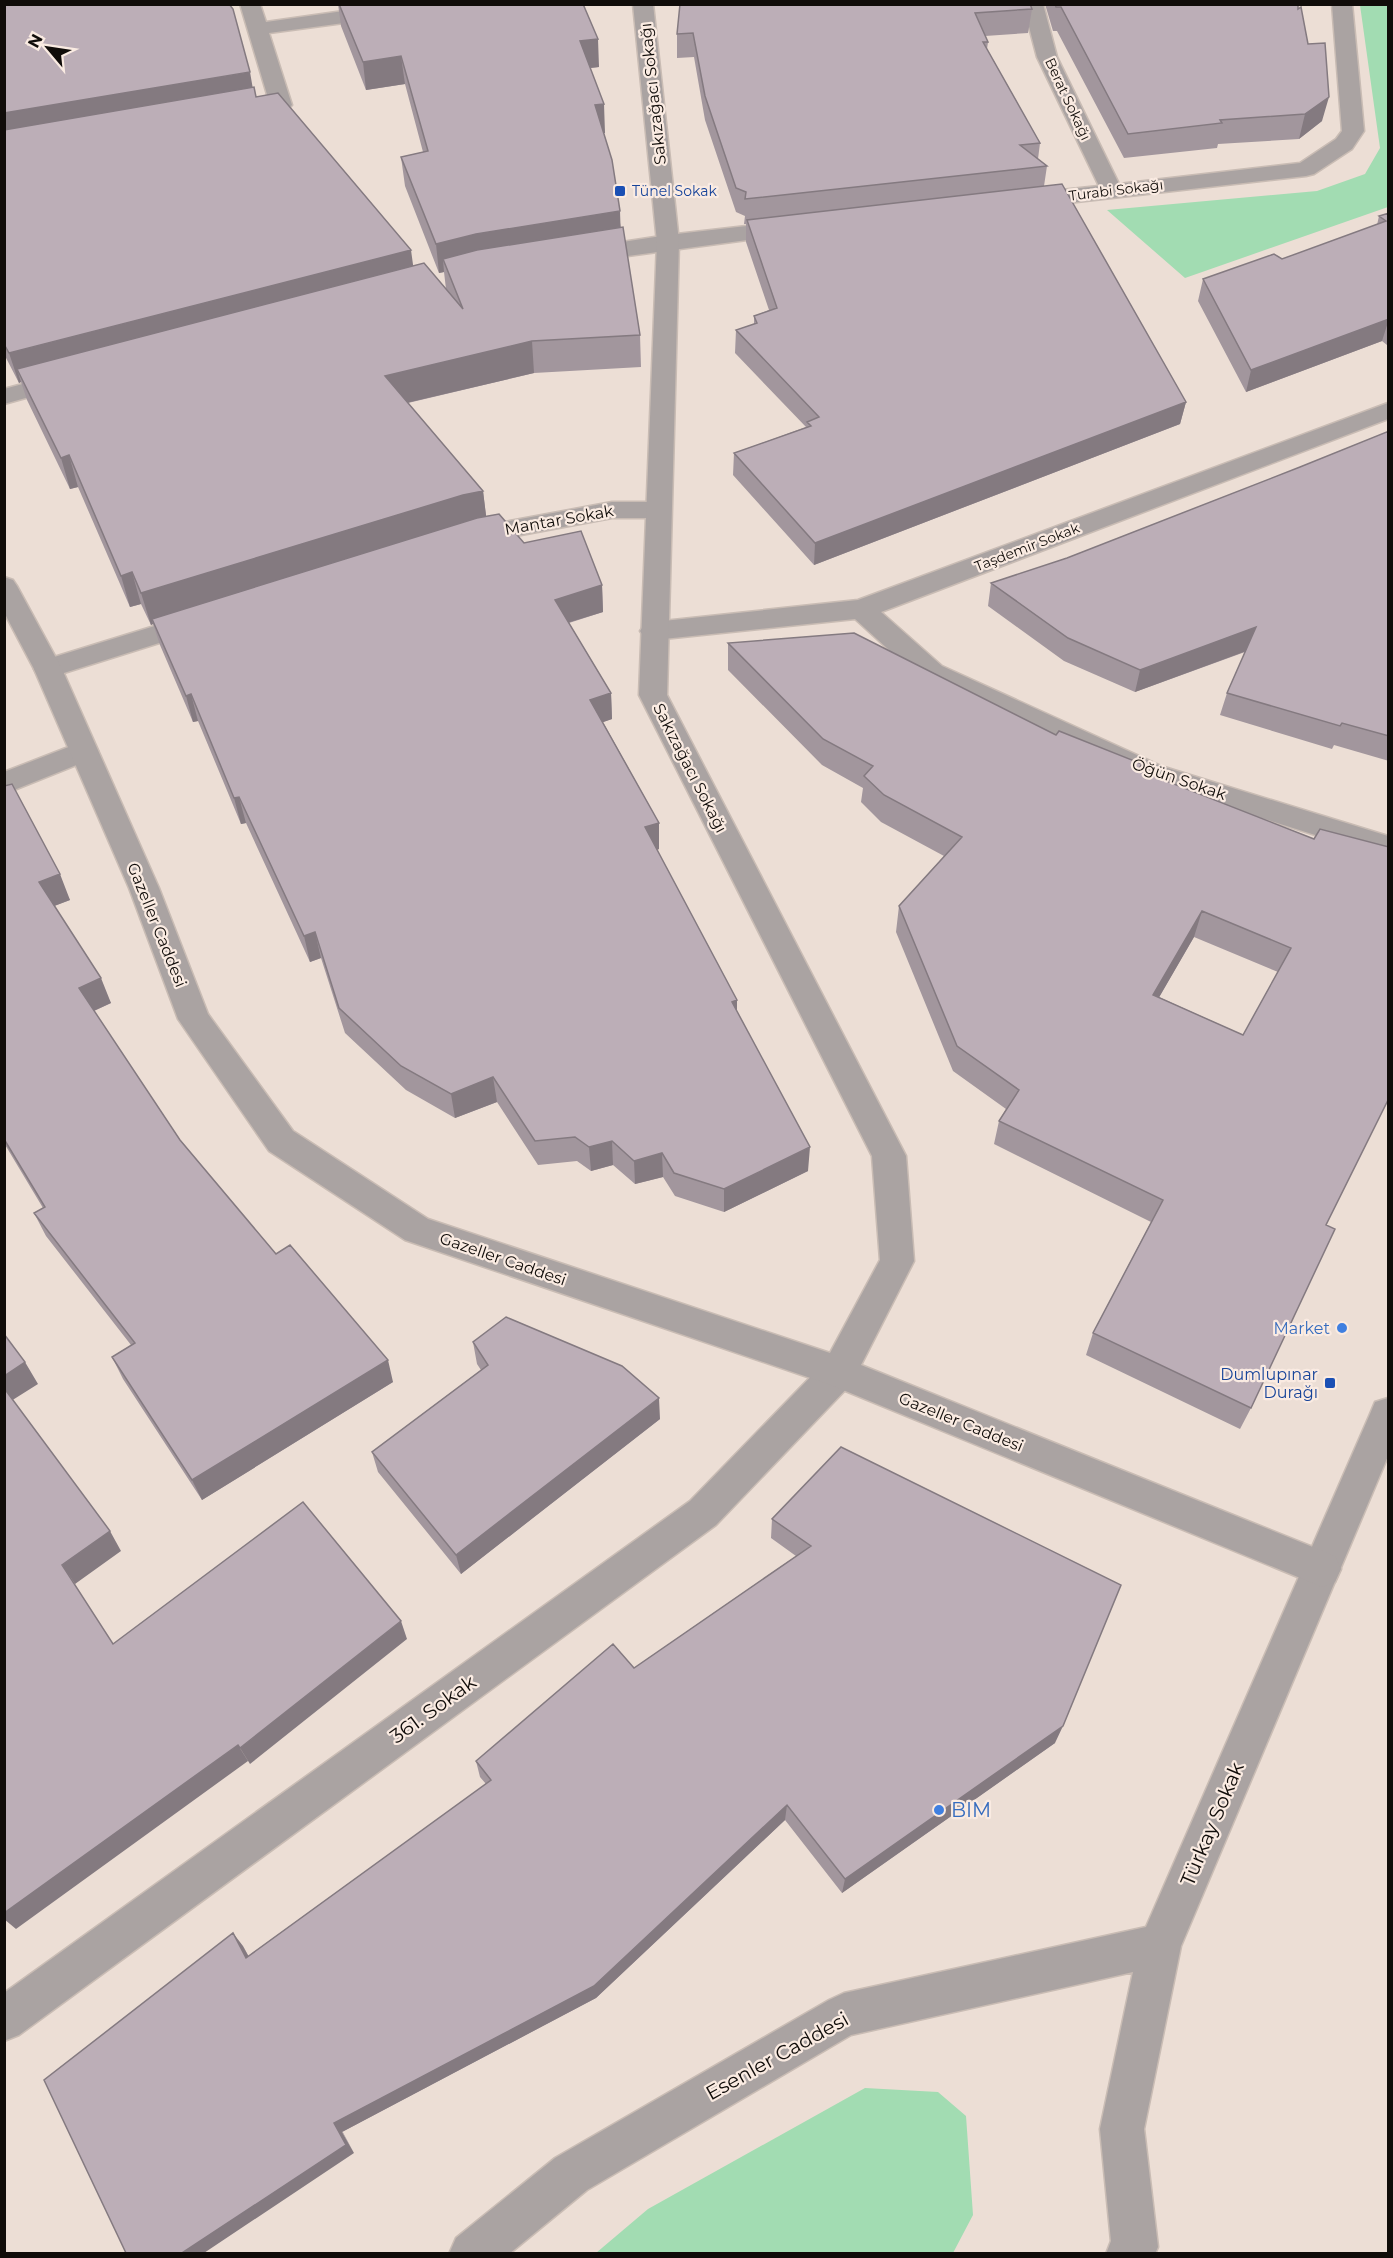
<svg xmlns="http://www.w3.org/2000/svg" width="1393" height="2258" font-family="Montserrat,sans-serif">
	<rect width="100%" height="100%" fill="#ecded5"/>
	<path fill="#a2dcb2" d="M1360 5H1388V207L1185 278 1107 210 1317 191 1365 174 1380 148Z
		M865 2088 938 2092 966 2116 973 2215 953 2253H596L648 2209Z"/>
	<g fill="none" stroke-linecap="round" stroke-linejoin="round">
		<defs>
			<path id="minor" d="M240 4H260L266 22 393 4H451L448 8 441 10 269 33 292 105 288 109 249 117 242 115 238 111 242 107 269 101Z
				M1023 4H1043L1057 57 1119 184 1300 163 1336 139 1342 131 1332 4H1352L1364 131 1352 149 1314 174 1306 176 1024 208 1016 206 1013 201 1016 196 1024 194 1099 186 1037 57Z
				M791 221 799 223 802 228 799 233 583 262 575 260 572 255 575 250 583 248 668 235Z
				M67 372 76 374 79 379 76 384 4 404V389Z
				M1388 403V419L881 612 942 666 1161 766 1388 836V858L1141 780 922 680 855 619 654 640 644 637 640 631 644 625 654 622 858 600Z
				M612 502H658L667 504 671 510 667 516 658 518H612L467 545 458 543 454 537 458 531 467 529Z
				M200 612 210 615 214 621 210 627 48 678 38 676 34 669 38 662Z
				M84 741 94 744 98 751 94 758 4 794V772Z
				M839 1356 852 1361 857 1372 852 1383 716 1525 19 2035 4 2041V1993L690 1501 826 1361Z
				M1388 1398V1456L1181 1946 1144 2129 1158 2247 1155 2254H1106L1111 2241 1100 2129 1133 1972 851 2035 587 2190 509 2254H449L456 2238 555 2158 829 2000 844 1993 1146 1927 1370 1414 1375 1402Z"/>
			<path id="tertiary" d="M633 4H653L679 242 667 695 906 1156 914 1261 861 1365 1335 1556 1341 1569 1335 1582 1322 1587 831 1385 405 1240 269 1151 178 1019 129 888 34 669 4 612V577L13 580 17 586 62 669 159 888 208 1014 293 1131 428 1219 830 1353 880 1260 872 1156 639 695 657 242Z"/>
		</defs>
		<use href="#minor" stroke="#c9bcb4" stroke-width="3"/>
		<use href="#tertiary" stroke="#c9bcb4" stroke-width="3"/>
		<use href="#minor" fill="#aaa3a2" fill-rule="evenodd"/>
		<use href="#tertiary" fill="#aaa3a2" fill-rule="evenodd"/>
	</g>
	<path fill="#a2969d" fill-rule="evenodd" d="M4 4 253 88 256 97 413 266 446 289 444 272 439 273 405 186 401 157 423 152 405 84 366 90 341 26 338 4H583L599 67 590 68 605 133H604L640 335 641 367 534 373 408 403 483 491 486 516 524 543 602 585 603 612 569 623 611 693 612 719 603 722 659 823V849L657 850 737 1011 808 1171 724 1212 675 1196 663 1177 635 1184 613 1165 591 1171 577 1161 538 1165 497 1102 455 1118 406 1090 345 1033 321 958 310 962 246 823 241 824 198 721 193 722 160 645 153 624 151 625 141 604 130 607 78 487 70 489 27 400 21 382 19 383 4 354Z
		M1045 4H1298V9L1322 121 1299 139 1218 144 1217 148 1124 158 1057 31H1053Z
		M1032 9 1028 33 985 36 988 42 987 49 1040 143 1038 159 1047 166 1044 186 1186 402 1180 424 814 565 733 475 734 453 806 427 735 353 736 330 754 324V316L769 310 746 242V224H744L745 216 736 212 705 120 694 57 677 58V34Z
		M1389 213V344L1387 345 1382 341 1246 392 1198 301 1203 279 1282 259 1377 225 1379 216Z
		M1389 431V761L1334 745 1332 749 1220 715 1227 693 1245 652 1135 692 1064 661 988 606 991 583 1067 558 1300 467Z
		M728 643 1056 735 1142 764 1140 771 1314 839 1326 1225 1251 1408 1240 1429 1086 1355 1093 1333 1151 1222 994 1144 999 1121 1006 1109 953 1071 896 932 899 906 944 856 881 822 861 802 863 788 822 765 728 670ZM1194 937 1278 972 1243 1035 1159 997Z
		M4 786 70 900 54 906 111 1003 94 1011 180 1140 276 1254 393 1382 202 1500 123 1379 112 1357 131 1345 46 1236 34 1213 43 1208 4 1143Z
		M473 1342 660 1419 461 1574 378 1472 372 1452 481 1370 477 1364Z
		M841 1447 1055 1743 842 1893 785 1820 596 1998 342 2132 354 2153 243 1946 248 1956 486 1784 480 1777 476 1761 634 1668 796 1556 771 1538 772 1519Z"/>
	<path fill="#847a80" d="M598 39 599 67 581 69 580 41Z
		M401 56 405 84 366 90 363 62Z
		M250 72 255 101 4 144V113Z
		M1329 97 1322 121 1299 139 1305 114Z
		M604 104 605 133 597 134 595 105Z
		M620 211 621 240 443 259 444 272 439 273 436 244 476 234Z
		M411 250 415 279 17 369 21 382 19 383 9 353Z
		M1389 319 1382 341 1246 392 1251 370Z
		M532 341 534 373 389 407 385 376Z
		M1186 402 1180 424 814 565 815 543Z
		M69 455 78 487 70 489 61 458Z
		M483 491 487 523 152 619 153 624 151 625 141 593 463 495Z
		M132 572 141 604 130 607 121 576Z
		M602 585 603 612 557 626 555 600Z
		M1256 627 1249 650 1135 692 1140 670Z
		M611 693 612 719 592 726 590 700Z
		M191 694 198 721 193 722 186 696Z
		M239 797 246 823 241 824 234 798Z
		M659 823V849L645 853V827Z
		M60 874 70 900 49 908 39 882Z
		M1202 911 1194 937 1146 1020 1153 995Z
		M315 932 321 958 310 962 304 936Z
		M101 978 111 1003 89 1013 79 988Z
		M737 1000V1025L732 1002Z
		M493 1077 497 1102 455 1118 451 1094Z
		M612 1141 613 1165 591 1171 589 1147Z
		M810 1147 808 1171 724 1212V1189Z
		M662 1153 663 1177 635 1184 634 1161Z
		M388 1360 393 1382 202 1500 192 1480Z
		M25 1362 38 1384 11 1401 4 1390V1376Z
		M659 1398 660 1419 461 1574 456 1555Z
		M110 1531 121 1551 75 1584 62 1565Z
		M401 1621 407 1639 250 1764 240 1748Z
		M1063 1726 1055 1743 842 1893 845 1879Z
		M238 1745 248 1761 16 1929 4 1919V1913Z
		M787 1805 785 1820 596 1998 342 2132 354 2153 204 2253H182L334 2123Z
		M233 1933 243 1946 256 1970 246 1958Z"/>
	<path fill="#bcaeb7" stroke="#847a80" stroke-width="1.5" fill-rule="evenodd" d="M4 4H229L233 9 250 72 4 113Z
		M339 4H583L598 39 580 41 604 104 595 105 612 160 620 211 476 234 436 244 401 157 428 151 401 56 363 62Z
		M680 4H1030L1032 9 975 13 988 42H983L1040 143 1020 145 1047 166 745 199 746 192 736 188 705 96 693 33 677 34Z
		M1055 4H1298V9L1301 7 1308 44 1325 43 1329 97 1305 114 1220 120 1222 123 1128 134 1061 7H1056Z
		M254 87 256 97 278 93 411 250 9 353 4 344V130Z
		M1062 184 1186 402 815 543 734 453 811 426 807 422 819 417 736 330 757 323 754 316 777 308 747 220Z
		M1389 213V319L1251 370 1203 279 1274 254 1282 259 1386 221 1379 216Z
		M623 227 640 335 532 341 385 376 483 491 463 495 141 593 132 572 121 576 69 455 61 458 17 369 424 263 463 309 443 259 477 250Z
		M1389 431V736L1342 723 1340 726 1227 693 1256 627 1140 670 1068 638 991 583 1067 558 1300 467Z
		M499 514 524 543 581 531 602 585 555 600 611 693 590 700 659 823 645 827 737 1000 732 1002 810 1147 724 1189 674 1173 662 1153 634 1161 612 1141 589 1147 575 1137 535 1141 493 1077 451 1094 401 1066 339 1008 315 932 304 936 239 797 234 798 191 694 186 696 152 619 477 518Z
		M854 633 1056 735 1059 731 1142 764 1138 770 1314 839 1320 829 1389 847V1098L1326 1225 1335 1229 1251 1408 1093 1333 1163 1200 999 1121 1019 1090 957 1046 899 906 962 837 884 795 864 776 873 766 823 739 728 643ZM1202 911 1291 948 1243 1035 1153 995Z
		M12 784 60 874 39 882 101 978 79 988 180 1140 276 1254 290 1245 388 1360 192 1480 112 1357 135 1343 34 1213 45 1207 4 1139V786Z
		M506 1317 622 1366 659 1398 456 1555 372 1452 488 1365 473 1342Z
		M4 1334 25 1362 4 1376Z
		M4 1388 110 1531 62 1565 113 1644 303 1502 401 1621 240 1748 238 1745 4 1913Z
		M841 1447 1121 1585 1063 1726 845 1879 787 1805 594 1986 334 2123 346 2145 182 2253H126L44 2080 233 1933 246 1958 491 1780 476 1761 613 1644 634 1668 811 1546 772 1519Z"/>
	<g fill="#1a4fb4" stroke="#faebe2" stroke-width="2">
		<rect x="614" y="185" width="12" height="12" rx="3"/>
		<rect x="1324" y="1377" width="12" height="12" rx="3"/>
	</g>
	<g fill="#3f7fe0" stroke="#faebe2" stroke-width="2">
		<circle cx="1342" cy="1328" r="6"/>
		<circle cx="939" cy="1810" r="6"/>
	</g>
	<g text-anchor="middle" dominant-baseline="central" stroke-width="4.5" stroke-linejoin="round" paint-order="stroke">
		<g font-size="14" fill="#100c09" stroke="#faebe2">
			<text transform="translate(1068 99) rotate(65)">Berat Sokağı</text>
			<text transform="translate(1116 190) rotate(-7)">Turabi Sokağı</text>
			<text transform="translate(1027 547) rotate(-21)">Taşdemir Sokak</text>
		</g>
		<g font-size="14" fill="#164399" stroke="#faebe2" text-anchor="start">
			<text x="632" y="191">Tünel Sokak</text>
		</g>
		<g font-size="16" fill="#100c09" stroke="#faebe2">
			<text transform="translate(653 94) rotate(-96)">Sakızağacı Sokağı</text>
			<text transform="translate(559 520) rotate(-10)">Mantar Sokak</text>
			<text transform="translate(690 768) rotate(63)">Sakızağacı Sokağı</text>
			<text transform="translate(1179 779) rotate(19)">Öğün Sokak</text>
			<text transform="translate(157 925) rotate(68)">Gazeller Caddesi</text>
			<text transform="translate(503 1259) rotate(19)">Gazeller Caddesi</text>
			<text transform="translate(961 1422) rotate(22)">Gazeller Caddesi</text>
		</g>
		<g font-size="16" fill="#366cbe" stroke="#faebe2" text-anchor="end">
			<text x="1330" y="1328">Market</text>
		</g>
		<g font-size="16" fill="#164399" stroke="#faebe2" text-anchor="end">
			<text x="1318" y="1374">Dumlupınar<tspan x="1318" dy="18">Durağı</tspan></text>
		</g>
		<g font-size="20" fill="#100c09" stroke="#faebe2">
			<text transform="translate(433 1709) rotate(-36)">361. Sokak</text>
			<text transform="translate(1212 1824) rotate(-67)">Türkay Sokak</text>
			<text transform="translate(777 2056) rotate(-29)">Esenler Caddesi</text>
		</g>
		<g font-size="20" fill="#366cbe" stroke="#faebe2" text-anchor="start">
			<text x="951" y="1810">BIM</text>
		</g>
	</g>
	<rect width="1393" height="2258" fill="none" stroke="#100c09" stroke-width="12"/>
	<g transform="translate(48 48) rotate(299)" stroke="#faebe2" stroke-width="4.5" paint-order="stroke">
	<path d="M0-4.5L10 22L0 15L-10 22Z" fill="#100c09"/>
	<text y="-9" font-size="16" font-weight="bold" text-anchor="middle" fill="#100c09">N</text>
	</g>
</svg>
